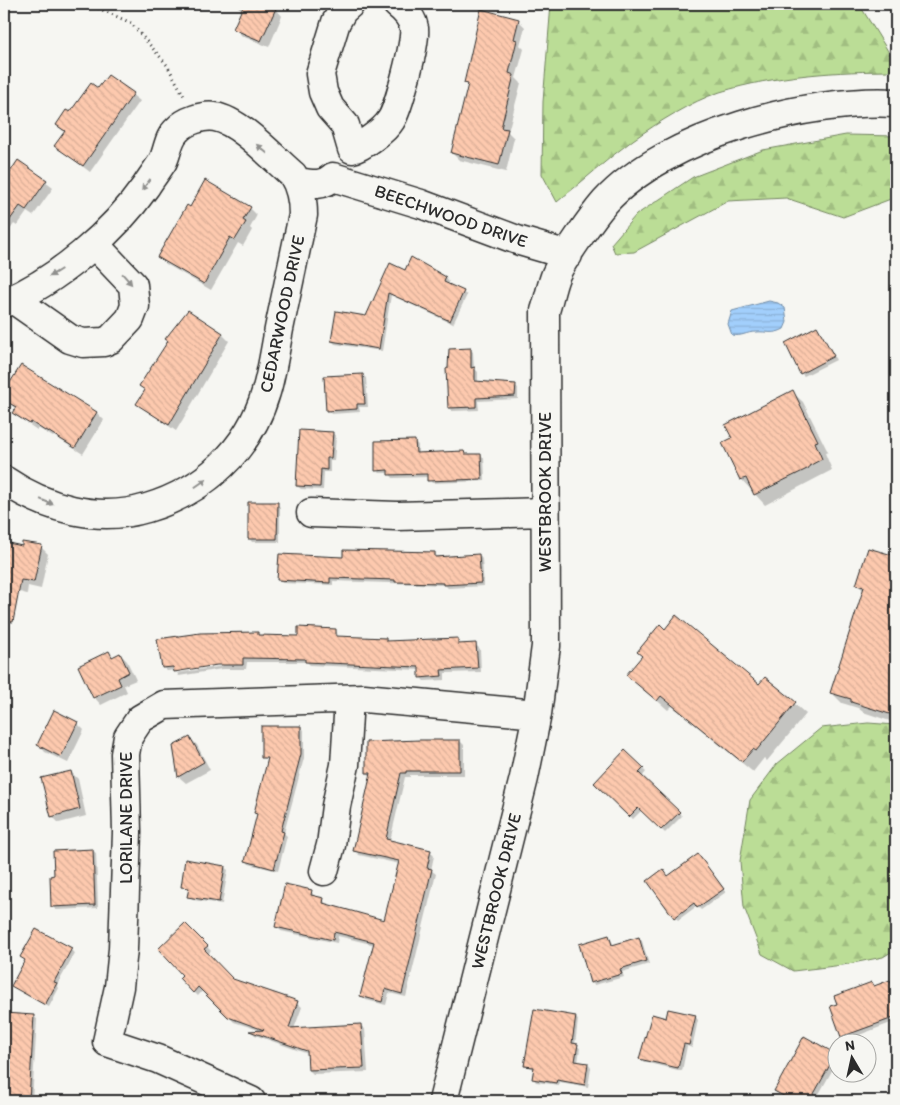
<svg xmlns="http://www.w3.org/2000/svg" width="900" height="1105" font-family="Itim,sans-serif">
	<defs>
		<pattern id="forest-firs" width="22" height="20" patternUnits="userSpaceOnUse" patternTransform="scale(1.25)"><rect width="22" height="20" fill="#bbdd96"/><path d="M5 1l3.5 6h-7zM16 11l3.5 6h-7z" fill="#a1be81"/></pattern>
		<pattern id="water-rules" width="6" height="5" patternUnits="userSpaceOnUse" patternTransform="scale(1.25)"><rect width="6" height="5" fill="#a2cffc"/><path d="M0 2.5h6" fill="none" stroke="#8cb2d8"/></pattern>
		<pattern id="building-back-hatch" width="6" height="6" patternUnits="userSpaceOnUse" patternTransform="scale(1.25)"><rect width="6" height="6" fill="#fdc9ae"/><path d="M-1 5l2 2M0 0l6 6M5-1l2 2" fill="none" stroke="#d9ad96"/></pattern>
	</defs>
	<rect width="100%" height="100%" fill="#f6f6f2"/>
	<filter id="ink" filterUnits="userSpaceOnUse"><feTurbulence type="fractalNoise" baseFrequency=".02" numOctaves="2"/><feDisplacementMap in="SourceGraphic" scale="10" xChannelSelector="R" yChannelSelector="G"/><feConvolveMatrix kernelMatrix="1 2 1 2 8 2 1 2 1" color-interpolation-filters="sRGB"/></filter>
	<g filter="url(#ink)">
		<path fill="url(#forest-firs)" stroke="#738460" d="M551 4H859L896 64V71C837 71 776 75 720 92 690 102 659 122 633 140 607 159 582 182 557 202L542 174 543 102Z
			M846 135 896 136V197L843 217 786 198 728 201 634 252 615 253 611 244 636 215 693 177 763 150Z
			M868 723 896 725V949L883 957 843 965 793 971 762 954 744 907 740 861 750 800 777 764 821 728Z"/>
		<path fill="url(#water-rules)" stroke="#728da8" d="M769 301 778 303 785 308 787 322 784 329C773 335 767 331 756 332 746 332 742 337 732 335L728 324 732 311Z"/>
		<path fill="#0003" d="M235 4H278L276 9 282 16 269 47 242 36 235 28 243 11Z
			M518 20 525 27 520 45 524 49 516 78 521 83 508 132 514 138 506 172 459 160 452 153 469 86 466 83Z
			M108 76 140 101 90 172 56 146 65 133 57 125 98 90Z
			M19 162 53 188 33 216 27 212 17 226 14 224 4 238V183Z
			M250 208 257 215 250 228 252 230 243 246 238 243 211 290 166 264 159 257Z
			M896 239V256L889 243Z
			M412 259 446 278 449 282 448 285 467 295 453 324 391 295 382 351 335 344 332 341 367 317 406 272Z
			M817 328 836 360 804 376 801 373Z
			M222 334 229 341 176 431 137 404 146 391 140 385Z
			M470 349 473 352 474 368 478 372V382L515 385 518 388V399L478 401 479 410 452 411 449 408Z
			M21 366 97 413 104 420 83 454 54 436 53 437 38 428 37 430 21 419 14 412 16 409 4 399V394Z
			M363 375 366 378 368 407H359L360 412 331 414 328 410Z
			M792 392 803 402 828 452 825 453 832 470 765 505 741 479 734 438Z
			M332 433 336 436 334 461H330V472H324L323 490 301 489 297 486Z
			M415 442 418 445V454L464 452 468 456 481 455 484 458 485 481 432 483 428 477 393 478 389 473H380L376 470Z
			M277 504 280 507V542H252L249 538Z
			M4 543 23 547H41L48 554 41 589 28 586 27 594 4 588Z
			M890 550 896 552V723L863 712 858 708 842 703 832 693 864 591 858 585 888 555Z
			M435 553 438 558 479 555 482 559 484 586 448 588 445 585 333 581V585L282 583 279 579 344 558Z
			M336 630 339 638 385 639 388 642 457 639 461 645H476L480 649 481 672 445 673V680L424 681 420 677V670L310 665 307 662H247L246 669H222L179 676 177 673 223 666V663L177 671V673L175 670 167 671 163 667 257 633 261 637H299Z
			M109 653 113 657 120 654 127 661 136 680 124 685 127 692 101 705 94 697Z
			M628 675 759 685 765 678 806 714 767 761 764 758 753 772 672 706 668 710Z
			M77 723 84 730 68 763 45 752 38 744Z
			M301 727 304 730V758L284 833 287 836 278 871 249 864 246 860 258 816 255 813 269 760 262 757Z
			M190 738 197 745 210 770 186 783 179 777 174 747Z
			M460 741 464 745V775H410V777H405L390 841 430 851 434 856 431 870 436 874 406 997 389 993 386 1005 366 1000 362 996 375 945 338 936 337 943 281 931 277 927 311 891 315 897 323 899 327 906 385 922 400 864 359 855 355 850 372 777 367 773Z
			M625 752 646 772 642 777 682 816 665 833 642 810 633 819 596 783Z
			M71 772 78 779 86 816 59 823 52 816Z
			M92 850 96 853 98 908 56 910 53 907 55 877Z
			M701 859 726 892 701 910 697 906 678 920 675 917 668 877Z
			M224 867 228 870 222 904 193 900 190 896V890L182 886Z
			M185 924 211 951 208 954 233 980 297 1003 302 1007 294 1029 360 1025 365 1029 368 1072 313 1074 309 1070 308 1054 255 1035 252 1032 262 1031 234 1022 203 990 198 996 180 978 184 975Z
			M37 930 75 953 57 985 59 988 49 1007 12 986 26 960Z
			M609 937 614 945 639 938 642 941 649 964 622 972 624 977 594 985 591 982Z
			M890 981 896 994V1021L846 1040 842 1036 839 1004 872 983 876 987Z
			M4 1015 33 1016 37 1019 32 1101H4Z
			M695 1016 698 1020 692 1048 687 1046 682 1071 644 1062 641 1059 667 1019Z
			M575 1017 578 1020 575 1045 580 1048 578 1063 588 1064 591 1068 588 1087 560 1082 559 1085 536 1082 533 1078 534 1069 525 1065Z
			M835 1055 838 1060 815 1101H793L776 1091Z
			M639 1096 681 1100 682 1101H638Z"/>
		<path fill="url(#building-back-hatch)" stroke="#2b2b2b" d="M244 4H278L261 41 233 29Z
			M481 9 519 19 514 39 517 40 509 73 514 75 501 128 508 129 499 165 451 153 468 84 464 83Z
			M108 75 134 93 83 166 54 146 65 131 56 125 66 110 70 112 91 83 98 88Z
			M18 160 47 180 26 210 20 206 4 228V181Z
			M205 180 251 207 243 220 246 222 235 240 230 237 204 284 157 257 187 205 190 207Z
			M411 257 446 277 444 282 464 291 450 321 388 293 379 349 331 341 336 311 366 316 390 263 405 270Z
			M188 310 223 333 169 425 136 404 145 390 139 386 168 341 165 339Z
			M817 326 834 356 800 374 785 343Z
			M471 348V368L475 367V381L516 384 515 396 476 398V407L448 408 446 369 448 368 449 349Z
			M21 365 97 412 75 448 46 430 45 431 31 422 30 424 12 413 16 407 4 400V392Z
			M363 374 365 404H357V409L326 411 324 376Z
			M793 390 818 441 815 442 822 459 809 466V468L754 495 746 478 740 480 722 443 732 438 725 425Z
			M299 430 333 432 331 458H327V470L321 469 320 487 296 486Z
			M415 440 416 453 464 451 465 454H481L482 479 427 481V474L388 475V470L375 471V441Z
			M248 502H278L277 539H248Z
			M4 542 22 546V542L42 545 34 582 21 580 13 622 4 621Z
			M868 548 896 556V716L851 702V699L830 693 864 587 856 585Z
			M343 550 435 552V557L479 554 481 583 443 585V583L395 582V580L330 578V583L277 580 279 554 343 557Z
			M676 615 759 684 765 677 796 702 756 751 753 749 742 762 661 696 657 701 626 675 642 656 637 652 660 624 665 629Z
			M298 627 336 629V636L386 638V641L458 638V644L476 643 478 668 441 670 442 676 419 678V667L305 662V659L243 658V665H217L174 672 173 667 162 668 157 639 200 633 258 632V635L298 636Z
			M109 651 112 657 120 653 129 672 118 678 121 685 93 698 78 666Z
			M54 710 78 722 61 757 37 745Z
			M261 726H301V754L281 831 284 832 274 869 245 861 257 814 254 813 268 758H261Z
			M190 737 204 762 178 777 173 746Z
			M420 740H460V771H406V773H401L386 839 431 850 427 868 432 869 402 994 385 989 382 1002 360 996 374 942 334 932 333 940 275 927 285 884 312 890 311 895 324 898 323 903 384 920 399 861 353 851 371 773H366V742Z
			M625 750 644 768 639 773 680 812 661 830 638 808 629 817 594 783Z
			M71 771 80 809 51 817 41 778Z
			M93 849 95 905 51 907 50 876 54 875 53 851Z
			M698 854 724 889 697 908 694 903 674 918 647 881 663 869 668 876Z
			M185 859 225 866 219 902 187 897 189 888 181 887Z
			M185 923 208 946 204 949 233 979 298 1001 289 1028 361 1024 364 1068 308 1070 307 1051 249 1031 264 1030 228 1017 198 987 193 993 179 978 182 975 158 949Z
			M36 929 72 948 54 982 57 983 45 1005 11 986 25 960 20 957Z
			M609 935 612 945 639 937 646 961 620 969 622 974 590 983 579 944Z
			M890 980 896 997V1017L841 1037 830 1006 837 1004 834 996 872 982 874 986Z
			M534 1009 576 1016 572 1043 578 1044 575 1061 588 1063 585 1085 557 1080 556 1083 532 1079 534 1067 524 1066Z
			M668 1009 696 1015 689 1045 684 1044 678 1068 639 1059 652 1014 666 1018Z
			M4 1013 34 1015 29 1101 4 1100Z
			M804 1036 836 1054 810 1101H793L774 1091Z"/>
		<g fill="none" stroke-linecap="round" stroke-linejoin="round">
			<defs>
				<path id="minor" d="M350 4 343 10 336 22 320 74 323 92 330 108 345 125 352 149C362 147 385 130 391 120 398 110 417 39 414 28 412 17 405 10 397 4
					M297 182C311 184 322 187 333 177L421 204 520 241 568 255
					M13 299 70 339 83 343 104 342 111 339 130 319 135 306 133 285 94 244
					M4 303C57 281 113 233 146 186 151 178 158 169 163 161 168 151 168 138 177 130 185 121 203 115 215 117 240 121 273 158 293 175 301 188 303 200 303 215 295 253 287 291 279 329 275 350 272 372 266 392 249 450 204 491 147 508 98 523 45 508 4 480
					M311 513 397 516 545 512
					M324 871 331 845 336 806 345 765 349 699
					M251 1101 158 1059 107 1042 119 987 123 949 127 832 125 754 128 737 140 719 164 705 364 698 537 714
					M443 1101 524 778 537 714 546 646 545 311C549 299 551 286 556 274 564 257 592 217 605 202 666 135 809 98 896 103"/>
			</defs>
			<use href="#minor" stroke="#2b2b2b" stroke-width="31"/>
			<path stroke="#2b2b2b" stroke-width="3" stroke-dasharray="1 4" stroke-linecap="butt" d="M89 4 131 23 167 65 184 96"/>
			<use href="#minor" stroke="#f6f6f2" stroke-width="28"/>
		</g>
		<defs><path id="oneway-solid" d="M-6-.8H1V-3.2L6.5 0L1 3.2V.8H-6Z" transform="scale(1.25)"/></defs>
		<g fill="#90908e">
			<use href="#oneway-solid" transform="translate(262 149) rotate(-140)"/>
			<use href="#oneway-solid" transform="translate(146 185) rotate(126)"/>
			<use href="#oneway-solid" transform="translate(55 273) rotate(148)"/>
			<use href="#oneway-solid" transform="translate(127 279) rotate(49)"/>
			<use href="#oneway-solid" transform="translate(201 483) rotate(-35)"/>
			<use href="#oneway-solid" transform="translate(47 502) rotate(22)"/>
		</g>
	</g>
	<g text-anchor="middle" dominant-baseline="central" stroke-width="4" stroke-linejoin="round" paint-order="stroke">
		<g font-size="18" fill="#2b2b2b" stroke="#f6f6f2">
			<text transform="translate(451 216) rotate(19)">BEECHWOOD DRIVE</text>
			<text transform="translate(282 314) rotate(-78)">CEDARWOOD DRIVE</text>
			<text transform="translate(545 492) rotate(-90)">WESTBROOK DRIVE</text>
			<text transform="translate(126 818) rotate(-90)">LORILANE DRIVE</text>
			<text transform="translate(496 891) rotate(-76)">WESTBROOK DRIVE</text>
		</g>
	</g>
	<rect width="900" height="1105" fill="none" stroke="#f6f6f2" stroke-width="20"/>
	<rect x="10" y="10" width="880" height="1085" fill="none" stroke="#2b2b2b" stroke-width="2" filter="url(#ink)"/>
	<g transform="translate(852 1058) rotate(351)"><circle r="24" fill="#f6f6f2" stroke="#a5a5a2"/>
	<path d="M0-4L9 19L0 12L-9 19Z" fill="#2b2b2b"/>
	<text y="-8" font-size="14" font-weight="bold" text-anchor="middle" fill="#2b2b2b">N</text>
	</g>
</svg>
